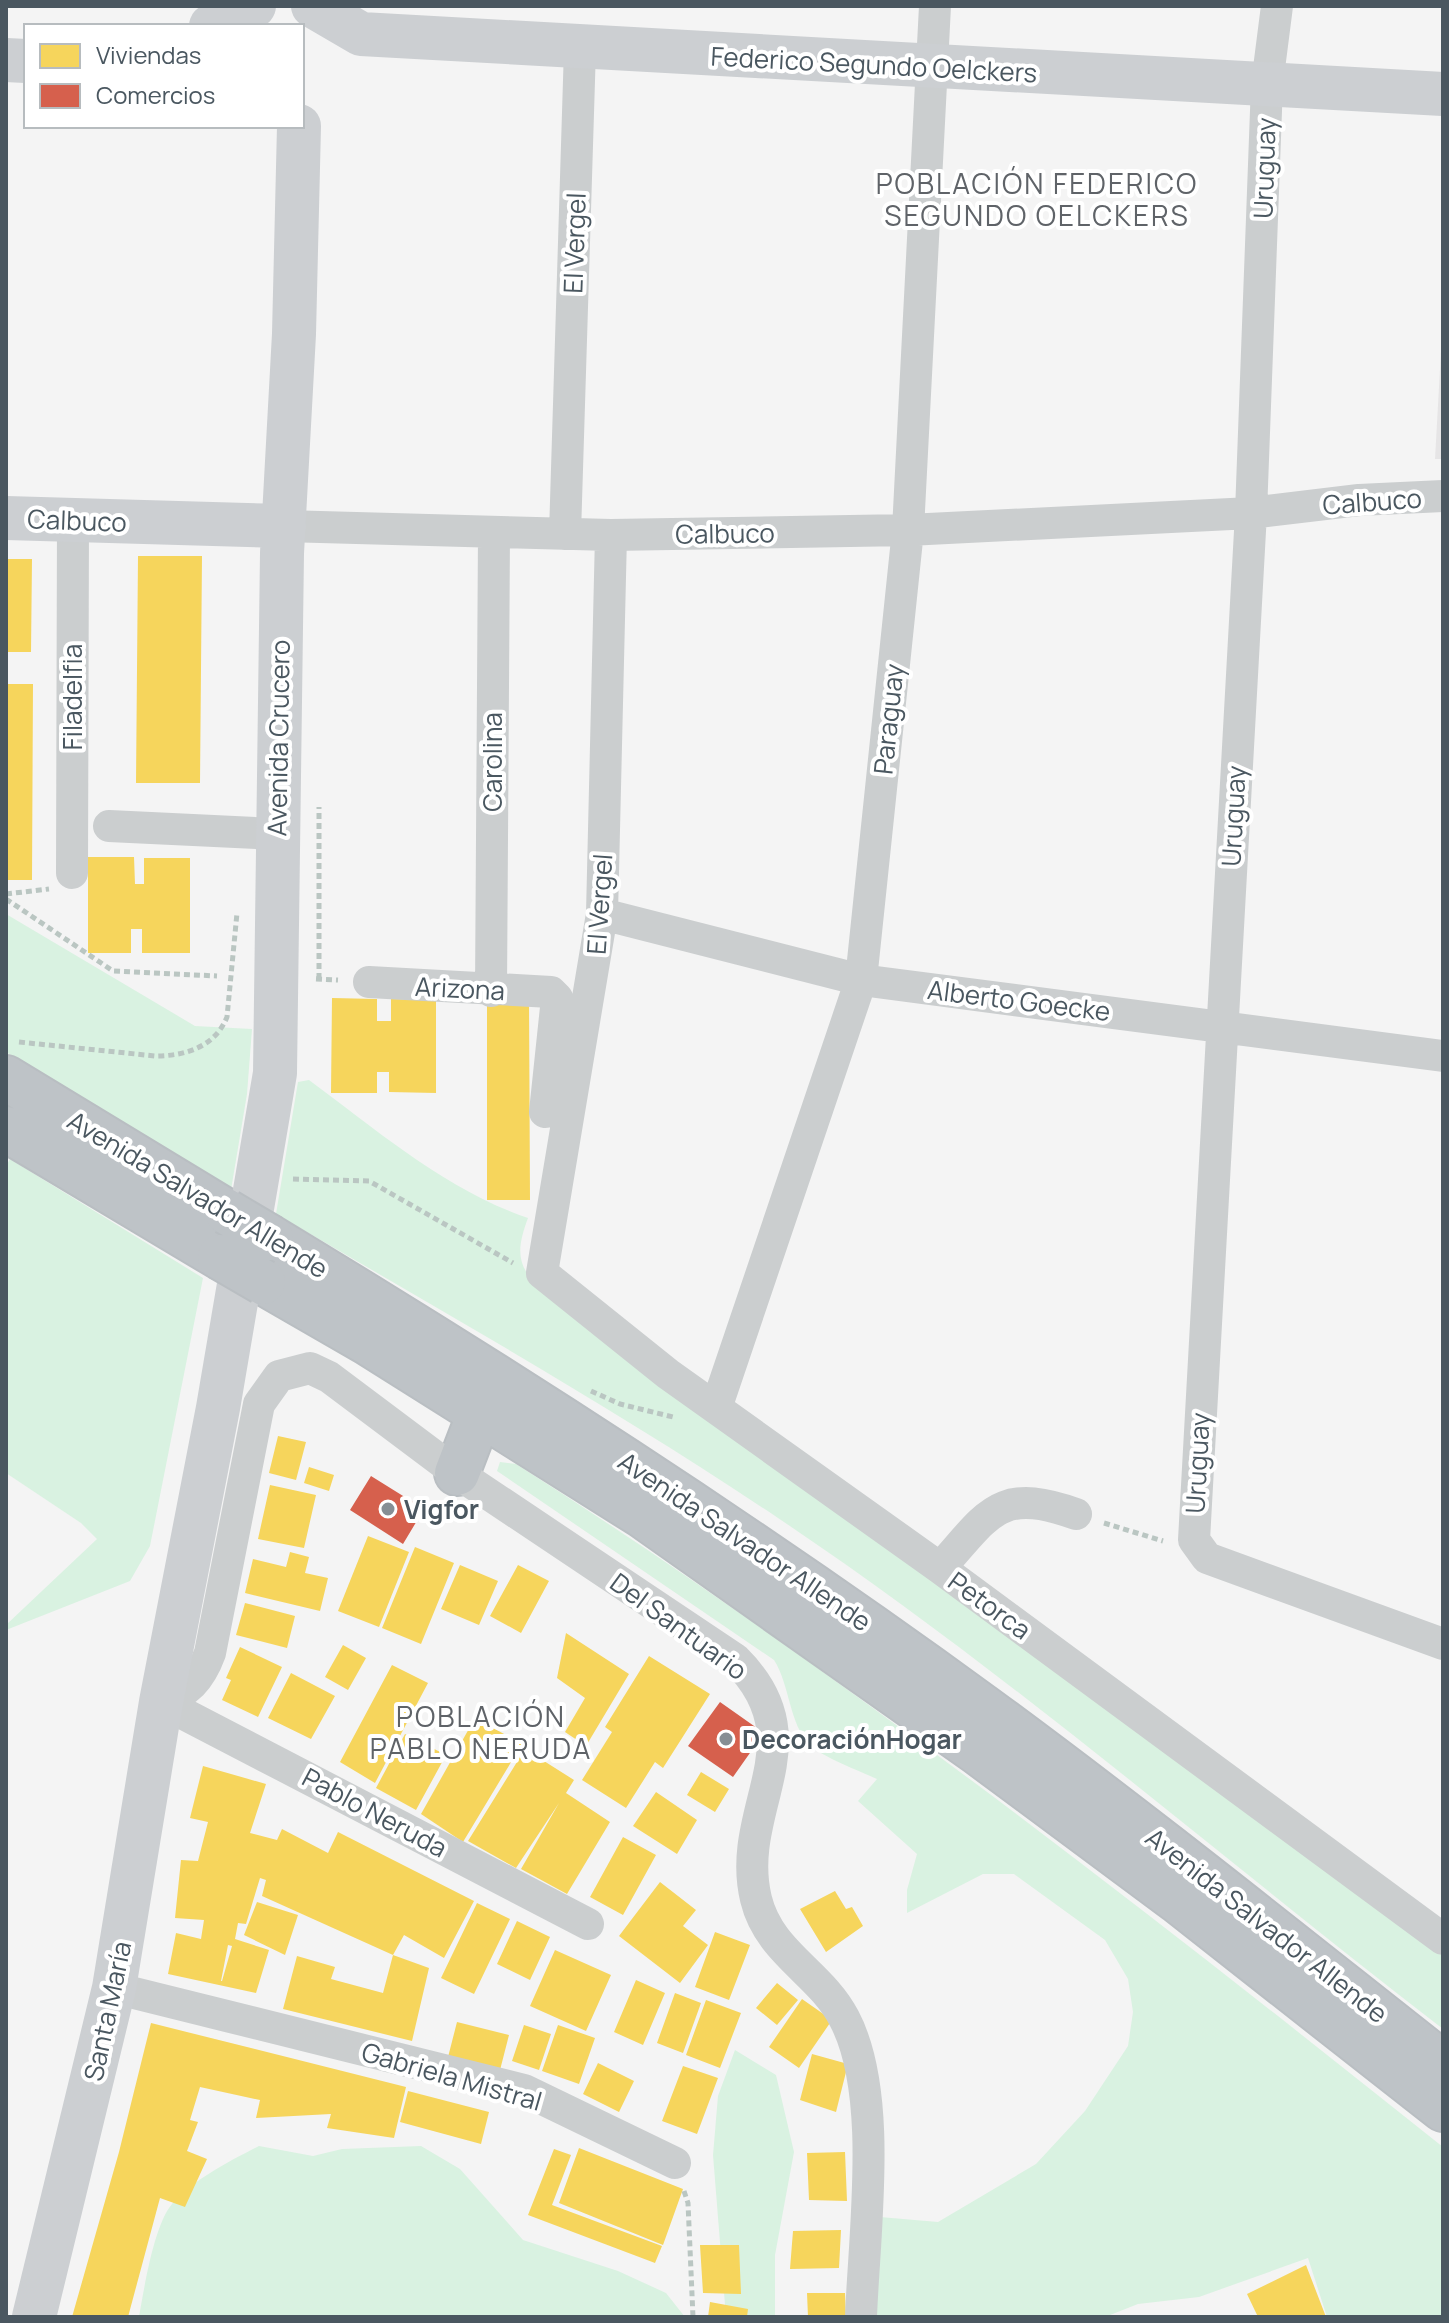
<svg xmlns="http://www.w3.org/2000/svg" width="1449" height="2323" font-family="Manrope,sans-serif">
	<rect width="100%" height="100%" fill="#f4f4f4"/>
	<path fill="#e6e5e6" d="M1443 315V459H1435Z"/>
	<path fill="#d9f2e1" d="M6 914 195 1026 252 1029 247 1094 231 1190 6 1052Z
		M309 1080C378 1131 446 1190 528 1218 515 1253 517 1268 545 1293L1281 1832 1443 1956V2029C1222 1859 1011 1674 778 1518 616 1409 445 1313 276 1214L298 1082Z
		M10 1159 203 1278 150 1546 130 1581 6 1630V1625L97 1539 81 1523 6 1473V1166Z
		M500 1462 516 1464C840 1670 1143 1908 1443 2147V2317H1327L1308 2258 1199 2297 1138 2304 1105 2317H877L876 2263 880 2217 938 2222 1036 2164 1085 2111 1128 2046 1133 2012 1128 1979 1105 1940 1014 1874H983L907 1913V1890L917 1854 858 1801 877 1779C860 1771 822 1757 810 1745 789 1724 790 1685 774 1660L497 1471Z
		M735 2050 776 2075 794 2152 775 2255V2317H726L713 2155 718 2096Z
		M259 2146 313 2156 342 2149 421 2146 460 2169 523 2240 618 2271 666 2293 685 2317H139C144 2289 154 2225 172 2204 194 2179 230 2161 259 2146Z"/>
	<path fill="#f6d55c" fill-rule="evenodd" d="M138 556H202L200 783H136Z
		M6 559H32L31 652H6Z
		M6 684H33L32 880H6Z
		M88 857H134L135 884H144V858H190V953H142V929H131V953H88Z
		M332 998 377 999V1021H391V999L436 1000V1093L389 1092V1072H377V1093H331Z
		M529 998 530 1200H487V999Z
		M278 1436 306 1442 296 1480 269 1473Z
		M309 1467 334 1475 329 1491 304 1483Z
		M270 1485 316 1495 304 1548 258 1539Z
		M368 1536 409 1552 379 1627 338 1611Z
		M415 1547 454 1563 421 1644 382 1628Z
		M290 1552 309 1557 305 1573 328 1578 320 1611 245 1593 253 1559 286 1567Z
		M460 1565 498 1581 479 1625 441 1609Z
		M518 1565 549 1581 521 1633 490 1616Z
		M245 1603 295 1616 287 1648 236 1635Z
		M566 1633 629 1674 586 1746 565 1732 585 1698 557 1678Z
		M343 1645 366 1658 348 1690 325 1677Z
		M240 1647 282 1667 258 1717 222 1700 231 1680 226 1678Z
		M649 1656 710 1694 663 1768 655 1762 626 1808 582 1780 612 1732 605 1727Z
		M392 1665 428 1683 375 1783 340 1762Z
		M291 1673 335 1696 311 1739 268 1718Z
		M475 1718 522 1744 463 1842 421 1814Z
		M405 1734 446 1755 416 1810 376 1788Z
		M525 1749 574 1780 566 1793 610 1822 567 1894 521 1869 559 1803 516 1868 468 1841Z
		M203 1766 266 1784 250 1833 277 1840 282 1829 328 1853 338 1832 474 1901 444 1958 404 1935 393 1955 262 1896 266 1880 260 1878 246 1924 238 1923 235 1939 269 1950 256 1993 168 1974 176 1933 201 1939 204 1920 175 1918 181 1860 198 1861 208 1822 190 1818ZM228 1945 232 1946 222 1981H221Z
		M701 1772 729 1789 715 1812 687 1795Z
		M656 1792 697 1820 677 1854 633 1826Z
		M623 1837 656 1855 623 1915 590 1897Z
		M660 1882 696 1910 683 1926 708 1945 680 1983 619 1936Z
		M835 1891 846 1909 852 1907 863 1926 826 1952 800 1909Z
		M257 1902 298 1915 285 1955 244 1935Z
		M477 1903 510 1919 474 1994 441 1978Z
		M517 1921 550 1937 530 1980 497 1964Z
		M715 1932 750 1945 729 2000 695 1987Z
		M555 1950 611 1975 586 2031 530 2006Z
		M393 1955 429 1968 412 2041 283 2009 297 1956 335 1967 331 1979 383 1993Z
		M636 1980 665 1993 643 2045 614 2032Z
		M777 1983 798 2000 777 2025 756 2008Z
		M675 1993 701 2003 683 2053 657 2043Z
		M802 1999 832 2020 799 2068 769 2047Z
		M706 2000 741 2013 720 2068 686 2055Z
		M457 2022 509 2035 499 2074 447 2061Z
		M151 2023 406 2087 394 2138 327 2128 331 2114 256 2118 260 2100 200 2087 190 2120 198 2122 187 2151 207 2159 185 2207 160 2198 128 2317H72L119 2152Z
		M524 2025 551 2034 539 2070 512 2061Z
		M558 2025 595 2038 579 2084 542 2071Z
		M812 2054 848 2064 836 2112 800 2100Z
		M598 2063 634 2081 619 2112 583 2094Z
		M683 2066 718 2078 697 2134 662 2121Z
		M408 2091 489 2112 481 2144 400 2122Z
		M579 2148 683 2189 663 2245 559 2203Z
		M554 2149 571 2155 552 2205 662 2246 655 2263 528 2215Z
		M845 2152 847 2201 809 2200 807 2153Z
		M841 2230 839 2268 790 2269 793 2231Z
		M700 2245H739L741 2294 703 2293Z
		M1306 2265 1326 2317H1258L1247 2294Z
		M807 2293H845L846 2317H808Z
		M710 2302 748 2309 747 2317H708Z"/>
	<path fill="#d6604d" d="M371 1476 424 1509 403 1544 350 1510Z
		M720 1702 764 1733 733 1777 688 1746Z"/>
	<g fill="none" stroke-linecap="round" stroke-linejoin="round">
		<defs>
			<path id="highway" d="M6 1078 227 1212
				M6 1129 220 1257
				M271 1238C516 1386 756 1541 987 1710 1142 1824 1292 1945 1443 2064
				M263 1282 367 1342 642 1515 979 1753 1177 1900 1443 2109
				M457 1473 480 1413"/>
		</defs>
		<use href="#highway" stroke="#b9bec2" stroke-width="48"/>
		<path stroke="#bac6c2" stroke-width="5" stroke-dasharray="6 4" stroke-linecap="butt" d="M6 894 49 889
			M6 899 113 971 217 976
			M316 979 338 980
			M319 979V807
			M19 1042 155 1056C185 1056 215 1047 227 1017L237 913
			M293 1179 369 1181 513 1263
			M591 1391 620 1404 673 1417
			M1104 1523 1163 1541
			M684 2191 688 2203 693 2317"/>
		<path stroke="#cbcecf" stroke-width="32" d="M1277 6 1267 84 1251 513 1194 1540 1207 1558 1443 1644
			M284 526 611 535 908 530 1251 513 1359 500 1443 496
			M565 534 580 48
			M611 535 602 914 542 1273 668 1374 940 1568 1443 1939
			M109 826 277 834
			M72 873 73 520
			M602 914 861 980 1443 1056
			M369 982 551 992 557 998 545 1112
			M491 991 494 533
			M716 1408 861 980 908 530 935 6
			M940 1568C989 1514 998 1486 1076 1514
			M161 1702C188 1692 200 1680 210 1653L259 1404 279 1376 310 1368 329 1377 457 1473 735 1659C819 1742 734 1808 756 1899 769 1953 820 1972 844 2018 884 2093 864 2232 861 2317
			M161 1702 588 1924
			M114 1988 524 2090 675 2163"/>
		<path stroke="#cccfd2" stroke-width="44" d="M313 6 361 34 1443 94
			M211 26 254 6
			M6 60 26 61
			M6 518 284 526
			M34 2317 114 1988 161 1702 218 1408 275 1073 282 553 294 334 299 126"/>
		<use href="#highway" stroke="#bec3c7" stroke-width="44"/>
		<defs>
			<path id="highway-bridge" d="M227 1212 271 1238
				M220 1257 263 1282"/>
		</defs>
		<use href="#highway-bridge" stroke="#b9bec2" stroke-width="48" stroke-linecap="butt"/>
		<use href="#highway-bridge" stroke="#bec3c7" stroke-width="44"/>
	</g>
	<g fill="#868e94" stroke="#fff" stroke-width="3">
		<circle cx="388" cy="1509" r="8"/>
		<circle cx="726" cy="1739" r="8"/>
	</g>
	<g text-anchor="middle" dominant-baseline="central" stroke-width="8" stroke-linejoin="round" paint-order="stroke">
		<g font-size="26" fill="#4a5760" stroke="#fff">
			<text transform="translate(874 64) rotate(3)">Federico Segundo Oelckers</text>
			<text transform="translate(1264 168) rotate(-88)">Uruguay</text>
			<text transform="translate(574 243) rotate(-88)">El Vergel</text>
			<text transform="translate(1372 501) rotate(-4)">Calbuco</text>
			<text transform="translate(77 520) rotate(2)">Calbuco</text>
			<text transform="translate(725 533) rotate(-1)">Calbuco</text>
			<text transform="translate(72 697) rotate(-90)">Filadelfia</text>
			<text transform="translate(888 719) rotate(-84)">Paraguay</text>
			<text transform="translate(278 738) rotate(-89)">Avenida Crucero</text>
			<text transform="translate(492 762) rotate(-90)">Carolina</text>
			<text transform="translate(1233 816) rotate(-87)">Uruguay</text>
			<text transform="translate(599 904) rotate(-86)">El Vergel</text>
			<text transform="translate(460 988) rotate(3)">Arizona</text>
			<text transform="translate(1019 1000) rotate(7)">Alberto Goecke</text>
			<text transform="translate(198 1194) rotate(31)">Avenida Salvador Allende</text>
			<text transform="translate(1197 1463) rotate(-87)">Uruguay</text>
			<text transform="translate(745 1541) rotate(34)">Avenida Salvador Allende</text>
			<text transform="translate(990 1605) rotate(36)">Petorca</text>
			<text transform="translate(679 1626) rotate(36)">Del Santuario</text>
			<text transform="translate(375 1812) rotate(28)">Pablo Neruda</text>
			<text transform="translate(1267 1925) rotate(38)">Avenida Salvador Allende</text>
			<text transform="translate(107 2011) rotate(-78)">Santa María</text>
			<text transform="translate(452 2076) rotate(16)">Gabriela Mistral</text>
		</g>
		<g font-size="26" font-weight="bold" fill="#4a5760" stroke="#fff" text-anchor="start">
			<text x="404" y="1509">Vigfor</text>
			<text x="742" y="1739">DecoraciónHogar</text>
		</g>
		<g font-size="28" letter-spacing="2" fill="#5f6368" stroke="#fff">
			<text x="1037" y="183">POBLACIÓN FEDERICO<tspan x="1037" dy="32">SEGUNDO OELCKERS</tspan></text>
			<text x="481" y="1716">POBLACIÓN<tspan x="481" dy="32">PABLO NERUDA</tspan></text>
		</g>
	</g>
	<rect width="1449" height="2323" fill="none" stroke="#4a5760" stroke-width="16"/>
	<rect x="24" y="24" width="280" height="104" fill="#ffffff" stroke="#b7bcbf" stroke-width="2"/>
	<rect x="40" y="44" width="40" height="24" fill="#f6d55c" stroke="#b7bcbf" stroke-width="2"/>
	<text x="96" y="64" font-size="24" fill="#4a5760">Viviendas</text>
	<rect x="40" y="84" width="40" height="24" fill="#d6604d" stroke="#b7bcbf" stroke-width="2"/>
	<text x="96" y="104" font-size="24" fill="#4a5760">Comercios</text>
</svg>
